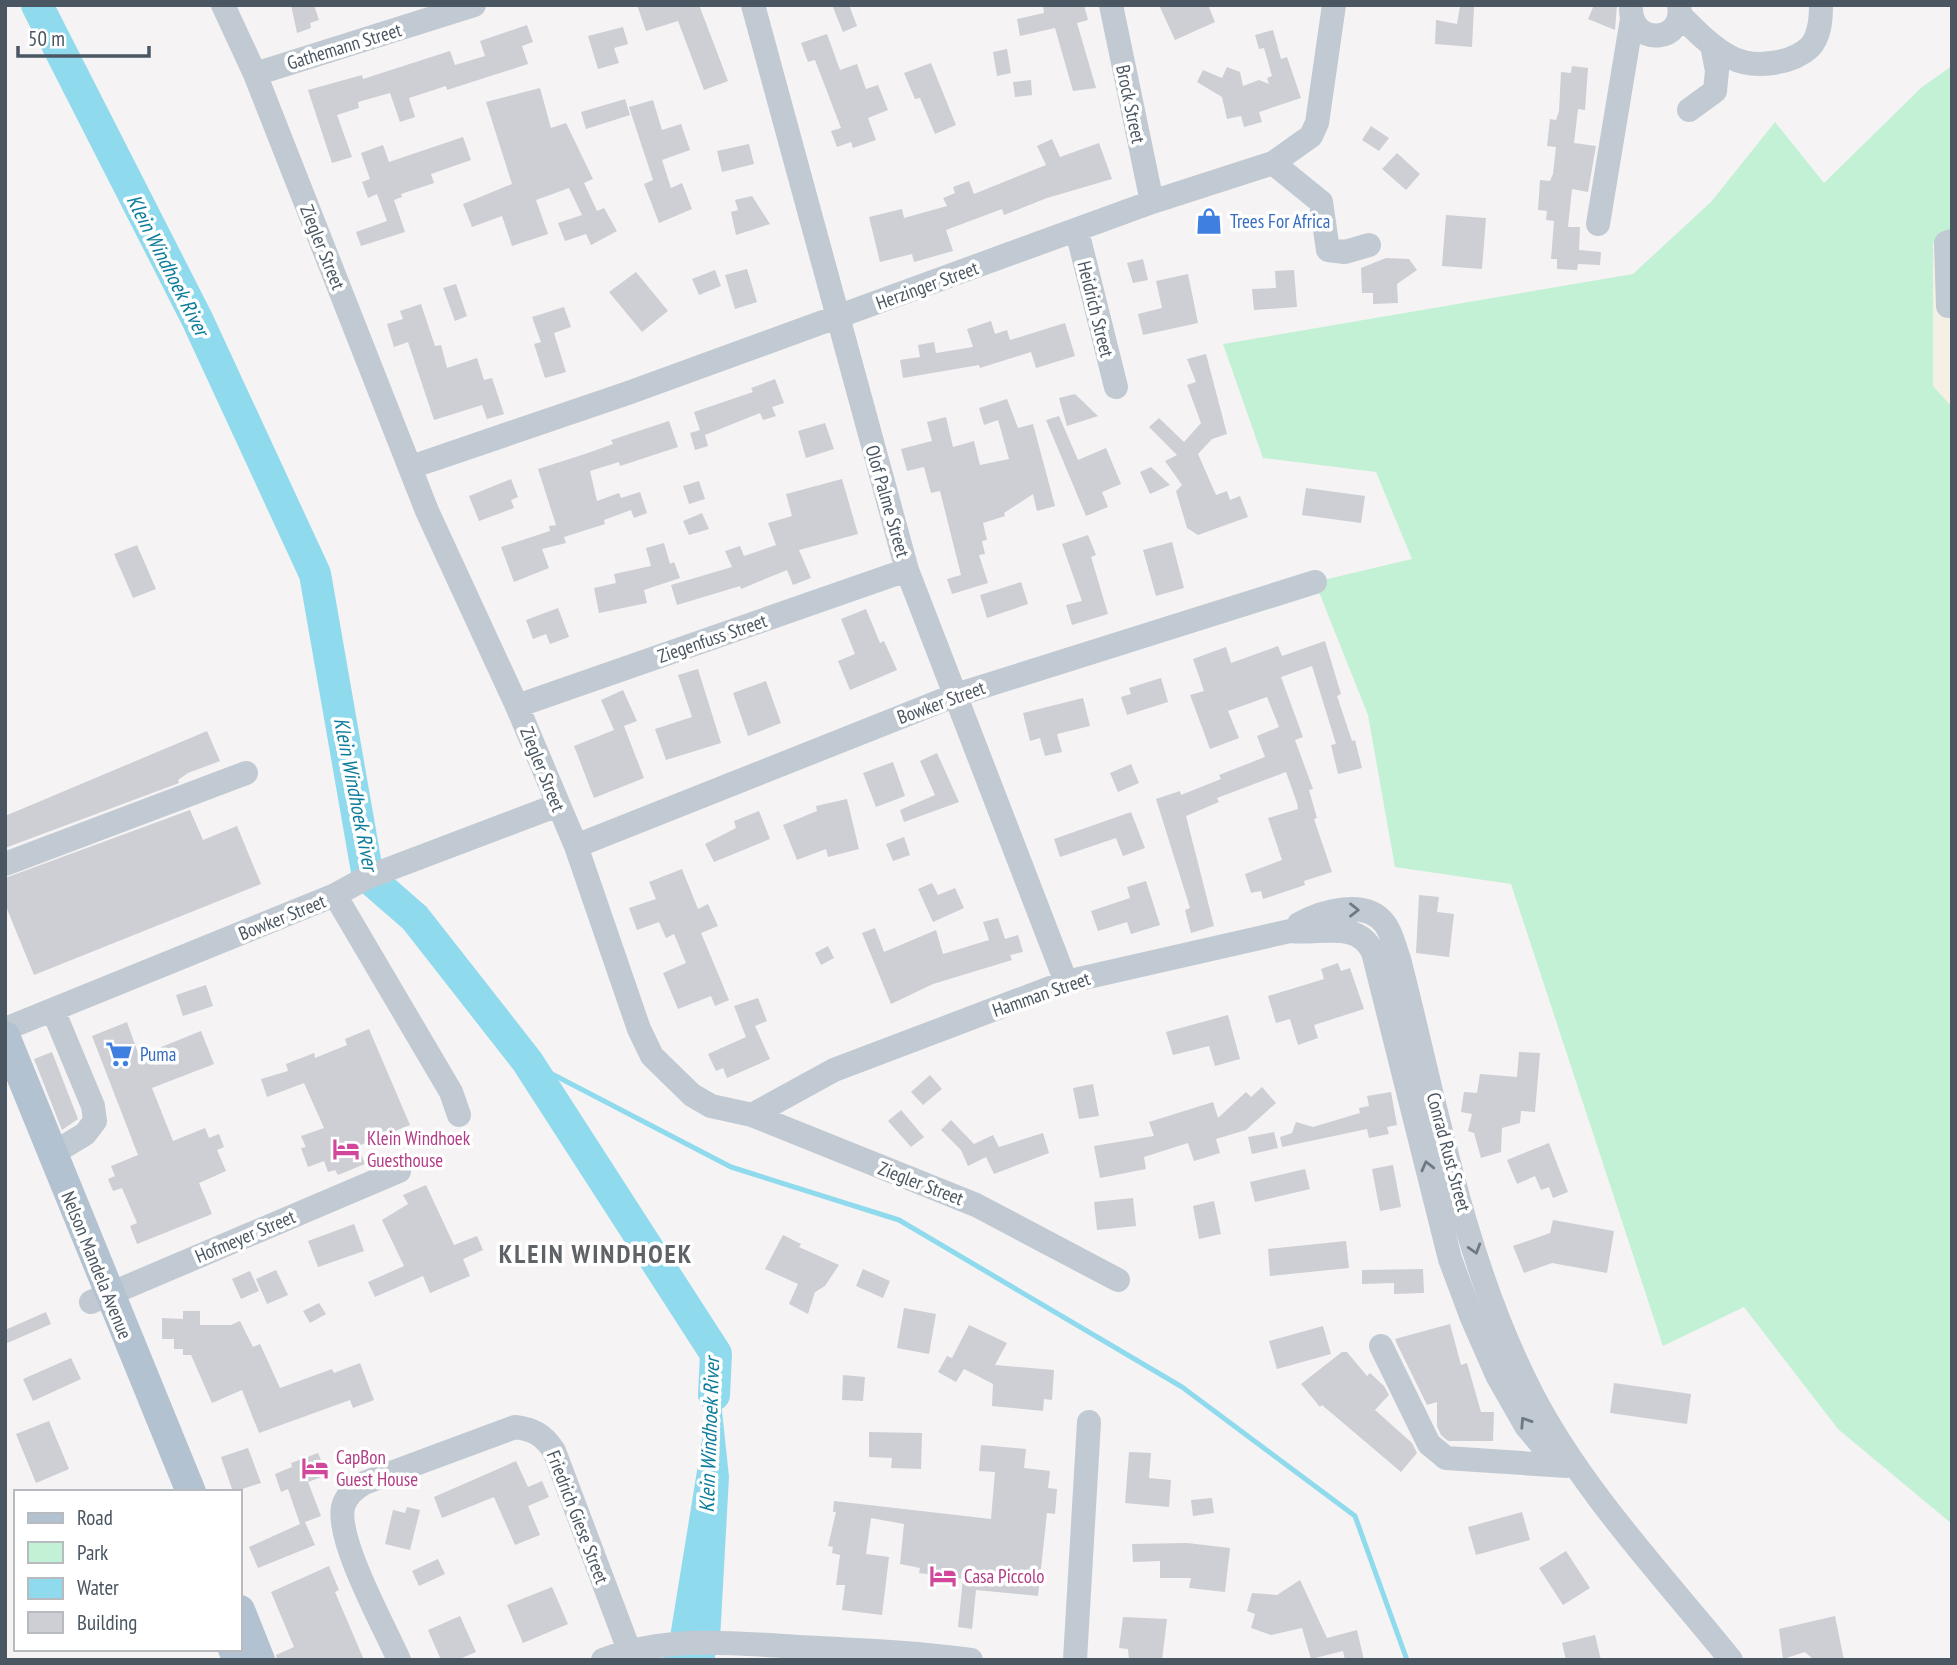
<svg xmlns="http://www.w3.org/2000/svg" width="1957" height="1665" font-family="'PT Sans Narrow',sans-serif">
	<rect width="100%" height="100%" fill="#f5f3f3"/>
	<path fill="#c3f1d5" d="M1952 66V1524L1838 1429 1744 1307 1663 1346 1511 884 1395 867 1368 715 1315 582 1412 559 1376 472 1263 458 1223 344 1633 274 1711 202 1775 122 1824 183 1922 87Z"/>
	<path fill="#f5f0e5" d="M1933 243 1952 244V407L1933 386Z"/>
	<path fill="#90daee" d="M716 1354 729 1477 720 1640 714 1660H662L669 1643Z"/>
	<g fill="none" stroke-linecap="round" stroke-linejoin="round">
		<path stroke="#90daee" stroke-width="5" d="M527 1061 731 1167 899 1220 1182 1387 1355 1516 1407 1660"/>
		<path stroke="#90daee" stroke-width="32" d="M37 5 197 319 315 574 368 877 415 918 527 1061 716 1354 714 1395"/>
	</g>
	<path fill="#cdcfd5" d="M291 5H314L319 20 310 23 311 28 297 33Z
		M637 5H699L728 81 704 90 678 21 646 31Z
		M832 5H849L857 26 843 32Z
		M1043 5H1084L1088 20 1077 23 1096 88 1073 91 1055 28 1020 36 1017 19 1044 13Z
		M1159 5H1208L1215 22 1175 40Z
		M1594 5H1617L1615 30 1588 19Z
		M1460 6 1474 7 1472 47 1435 44 1436 20 1457 24Z
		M527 25 533 42 522 46 528 64 447 90 446 86 409 98 415 117 400 122 390 93 358 102 359 108 337 115 352 157 332 163 308 90 362 75 363 79 450 51 455 65 485 56 480 41Z
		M623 27 628 44 614 48 619 63 598 69 588 36Z
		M1273 30 1281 59 1287 57 1301 98 1259 112 1262 122 1244 127 1241 116 1227 119 1222 97 1197 82 1203 70 1222 78 1227 67 1240 72 1243 86 1259 80 1269 84 1267 78 1272 76 1264 48 1259 49 1255 35Z
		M827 34 840 70 857 64 866 89 878 85 888 110 868 118 876 140 853 148 851 142 837 147 831 131 841 128 815 60 808 62 801 43Z
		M1007 49 1011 73 997 76 993 52Z
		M931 63 956 125 935 134 920 98 915 99 904 73Z
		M1572 66 1588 68 1585 110 1578 109 1574 143 1596 146 1588 192 1572 189 1568 227H1580L1579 250 1601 252 1600 265 1578 264 1577 270 1557 269V259H1551L1554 221 1546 220 1547 211 1538 210 1540 180 1550 181 1553 174 1556 147 1547 146 1550 119 1556 120 1559 111 1561 72 1571 73Z
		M1031 80 1032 95 1015 97 1013 82Z
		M540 88 551 128 566 123 593 179 584 183 597 211 604 208 617 231 591 245 586 234 565 241 558 223 582 215 569 188 536 200 548 234 512 246 502 216 472 227 463 204 512 184 486 102Z
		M625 99 630 115 586 129 581 112Z
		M653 100 662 130 681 124 690 150 662 160 671 188 682 183 692 209 659 223 644 184 653 180 629 107Z
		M1371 126 1389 138 1379 151 1362 140Z
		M463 137 471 160 431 174 434 183 401 194 402 197 394 200 405 232 361 246 356 232 387 221 377 194 368 198 362 182 370 179 361 153 383 145 389 162Z
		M1052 139 1060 157 1099 143 1112 179 1047 198 1004 215 1002 209 946 230 953 251 914 262 912 254 880 262 869 217 902 209 904 218 947 206 943 198 955 193 953 187 969 181 974 194 1046 165 1037 146Z
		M749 144 754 164 722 172 717 151Z
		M1397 153 1420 174 1406 190 1382 169Z
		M752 196 770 224 736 235 731 212 738 210 735 200Z
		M1446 215 1486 218 1482 269 1442 266Z
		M1386 258 1409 259 1417 270 1397 284 1398 303 1373 304V293H1362L1361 268Z
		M1143 259 1148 280 1133 283 1127 263Z
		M747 269 757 302 735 309 725 275Z
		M715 270 721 286 699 295 692 279Z
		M1294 270 1297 307 1254 310 1252 289 1276 288 1275 271Z
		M636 272 668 311 642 332 609 292Z
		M1188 274 1198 323 1143 335 1138 314 1162 308 1156 281Z
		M456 284 467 316 455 321 443 288Z
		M421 304 435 346 441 345 447 368 477 358 484 380 492 378 504 414 487 419 482 405 434 420 408 342 394 347 387 324 403 319 400 311Z
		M564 307 571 327 554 333 566 372 545 378 534 344 541 342 532 317Z
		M991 321 995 334 1007 330 1010 340 1065 323 1075 356 1036 368 1031 352 980 368 979 365 903 378 900 360 920 357 918 345 934 342 936 353 973 347 967 329Z
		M1206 354 1227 434 1212 439 1198 454 1216 495 1227 491 1230 500 1240 496 1248 517 1198 535 1187 528 1176 491 1182 485 1165 461 1177 455 1149 427 1159 418 1184 442 1201 423 1187 385 1196 382 1187 359Z
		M775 379 784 403 772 407 776 416 763 420 760 413 705 435 708 446 695 450 690 433 700 430 694 412 753 392 751 388Z
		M1075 394 1098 416 1067 426 1059 398Z
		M1007 399 1018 428 1033 424 1055 506 1037 511 1033 494 1004 513 1005 516 983 523 987 540 982 541 985 554 979 555 988 583 952 594 947 579 961 575 940 491 931 493 924 467 907 471 901 449 932 441 927 422 946 417 953 447 974 441 980 465 1009 459 998 420 984 425 979 408Z
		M1059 416 1078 460 1106 448 1121 484 1102 492 1108 507 1086 516 1046 420Z
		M669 421 678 447 620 466 619 462 590 471 597 501 619 493 621 498 640 492 647 513 634 518 631 510 604 520 605 524 564 537 566 543 542 549 549 568 514 582 501 547 550 531 549 526 556 525 538 469 585 454 613 444 611 440Z
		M825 423 834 449 806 458 798 431Z
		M1151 467 1170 485 1150 494 1140 472Z
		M511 479 518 497 511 500 514 508 479 521 469 496Z
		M842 479 858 534 799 550 811 578 793 585 787 570 741 589 740 586 677 605 671 585 732 567 725 551 740 546 744 556 776 545 768 523 792 516 786 494Z
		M699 481 705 499 689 504 683 486Z
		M1306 488 1365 496 1361 523 1302 515Z
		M702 513 709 529 689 535 683 521Z
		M1088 535 1096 555 1091 557 1108 614 1072 625 1066 605 1082 601 1062 544Z
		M1172 542 1184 588 1156 596 1143 550Z
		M664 543 670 564 674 562 680 578 644 590 647 603 599 613 594 588 616 583 614 574 651 566 646 548Z
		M137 545 156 589 133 598 114 554Z
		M1021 582 1028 604 987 618 980 595Z
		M558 608 569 637 550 644 546 634 533 639 526 620Z
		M866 609 880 643 884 641 897 670 850 690 838 661 855 654 841 619Z
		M1325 641 1341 694 1337 696 1352 741 1355 740 1362 768 1338 774 1331 745 1336 744 1312 666 1281 677 1303 737 1295 740 1313 789 1309 790 1317 818 1314 819 1332 872 1304 881 1305 885 1263 899 1261 891 1251 893 1245 874 1282 860 1268 818 1298 809 1297 803 1286 772 1217 798 1219 802 1186 816 1214 926 1191 933 1185 910 1190 908 1156 799 1180 791 1181 795 1221 779 1219 775 1265 757 1257 736 1279 727 1267 697 1228 711 1239 738 1210 749 1190 695 1204 691 1193 659 1226 647 1231 663 1278 646 1282 656Z
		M698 669 721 743 666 760 655 729 692 717 678 675Z
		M1161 678 1168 702 1127 715 1121 697 1131 694 1129 688Z
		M766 681 781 723 748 736 733 693Z
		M623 690 637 721 624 726 644 778 594 798 574 746 614 730 601 700Z
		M1083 698 1090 726 1057 734 1062 752 1045 756 1040 738 1030 741 1023 713Z
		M207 731 220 761 188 773 178 780 179 783 5 848V816Z
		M937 753 959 802 904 822 900 810 935 795 920 761Z
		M893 762 905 796 876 807 863 773Z
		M1131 764 1139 783 1118 792 1110 773Z
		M847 799 859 849 828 857 826 849 797 860 783 825 817 811 816 806Z
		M190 810 203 840 237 826 261 884 34 975 5 904V878Z
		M759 811 770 839 714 862 705 844 736 828 734 821Z
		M1131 812 1145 848 1123 856 1116 838 1060 857 1054 839Z
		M904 837 910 855 893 861 886 844Z
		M682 869 698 909 708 904 718 926 701 933 729 1000 715 1006 711 996 678 1009 663 973 686 963 674 934 666 938 659 922 637 930 629 908 656 899 649 882Z
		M1146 881 1160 925 1131 934 1127 922 1098 931 1091 911 1130 898 1127 887Z
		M932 883 938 895 955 888 964 908 933 922 918 889Z
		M1419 895 1439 897 1437 912 1454 914 1449 957 1416 953Z
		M998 918 1005 939 1018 935 1023 952 1010 955 1012 960 933 984 891 1004 862 933 875 928 884 952 936 930 943 954 989 940 983 922Z
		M828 946 834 958 821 965 815 953Z
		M1338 963 1341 971 1350 968 1364 1009 1314 1025 1318 1038 1298 1045 1290 1019 1276 1023 1268 996 1324 979 1321 969Z
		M206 985 213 1006 183 1016 176 995Z
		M758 998 767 1021 755 1026 770 1059 727 1078 723 1068 716 1071 708 1054 746 1037 734 1006Z
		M1228 1015 1240 1059 1215 1066 1209 1046 1173 1055 1166 1032Z
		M127 1022 139 1056 201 1031 214 1064 152 1088 173 1141 205 1128 209 1138 219 1134 224 1147 217 1150 226 1171 199 1183 212 1214 137 1244 130 1226 137 1223 122 1188 113 1191 108 1179 115 1176 111 1166 138 1155 92 1036Z
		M369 1029 410 1125 358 1146 365 1164 338 1175 335 1170 328 1172 324 1161 308 1167 301 1148 306 1147 301 1136 324 1128 304 1083 267 1097 261 1079 288 1071 286 1064 314 1053 315 1058 347 1045 345 1039Z
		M52 1052 78 1119 62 1130 34 1059Z
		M1519 1052 1540 1053 1535 1112 1521 1111 1520 1123 1502 1128 1501 1152 1481 1158 1474 1133 1468 1131 1472 1114 1461 1112 1464 1092 1477 1093 1480 1074 1517 1077Z
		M930 1075 942 1089 923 1105 911 1092Z
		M1093 1084 1099 1116 1079 1119 1073 1088Z
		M1262 1087 1276 1103 1246 1130 1216 1139 1220 1153 1194 1161 1188 1143 1144 1157 1146 1169 1100 1178 1094 1146 1154 1136 1149 1122 1213 1102 1218 1118 1246 1092 1251 1097Z
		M1391 1092 1397 1125 1387 1127 1389 1134 1369 1138 1367 1129 1282 1147 1280 1137 1292 1133 1296 1122 1313 1127 1360 1113 1359 1108 1369 1106 1367 1096Z
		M901 1110 924 1137 911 1147 888 1121Z
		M951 1120 974 1144 993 1135 999 1147 1043 1133 1049 1153 994 1174 986 1157 968 1166 961 1150 941 1130Z
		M1274 1132 1278 1148 1252 1154 1248 1137Z
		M1549 1143 1568 1192 1553 1198 1549 1187 1541 1190 1535 1176 1517 1184 1507 1160Z
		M1393 1165 1401 1207 1380 1211 1372 1169Z
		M1305 1169 1310 1189 1255 1202 1250 1182Z
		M426 1185 454 1245 477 1236 483 1250 463 1259 470 1276 430 1293 423 1276 375 1297 368 1282 404 1266 382 1220 408 1204 403 1195Z
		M1133 1198 1136 1226 1097 1230 1094 1202Z
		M1214 1201 1221 1234 1199 1239 1193 1206Z
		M1553 1220 1614 1231 1607 1273 1552 1263 1524 1273 1513 1246 1550 1233Z
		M354 1224 364 1251 318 1267 308 1241Z
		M783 1235 801 1244 799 1247 839 1265 825 1286 815 1292 808 1314 789 1304 798 1284 765 1269Z
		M1346 1241 1349 1268 1270 1276 1268 1249Z
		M863 1269 890 1281 883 1298 856 1286Z
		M1423 1269 1424 1293 1394 1294V1283L1362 1284V1270Z
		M276 1270 288 1295 267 1304 256 1279Z
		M250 1271 259 1291 241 1299 232 1279Z
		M319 1303 326 1314 310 1323 303 1311Z
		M904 1308 936 1314 929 1354 897 1348Z
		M183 1311H200V1325H231L240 1321 253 1347 260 1344 280 1388 332 1369 334 1373 360 1363 374 1400 353 1408 350 1400 259 1433 242 1390 212 1403 191 1355H183V1349H174V1339H162V1318L183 1319Z
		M46 1312 51 1324 5 1344V1330Z
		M1450 1324 1461 1365 1467 1363 1481 1412H1494L1493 1441H1448L1441 1435 1437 1426V1402L1427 1405 1397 1344 1395 1339Z
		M969 1325 1007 1343 995 1365 1054 1370 1052 1400 1044 1399 1043 1411 992 1406 993 1384 964 1369 956 1382 938 1372 947 1356 952 1358Z
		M1323 1326 1331 1354 1277 1369 1269 1341Z
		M1342 1352H1347L1367 1376 1370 1373 1384 1386 1389 1395 1375 1410 1412 1443 1417 1453 1401 1472 1322 1405 1320 1407 1301 1384Z
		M71 1358 81 1379 33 1401 23 1379Z
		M843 1375 865 1377 863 1401 842 1400Z
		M1614 1383 1691 1394 1687 1424 1610 1413Z
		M49 1421 69 1469 36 1483 16 1434Z
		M869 1432 922 1433 921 1469 891 1468 892 1458 869 1457Z
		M981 1445 1026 1449 1024 1468 1050 1471 1048 1488 1057 1489 1055 1514 1047 1513 1038 1596 976 1590 972 1629 958 1627 963 1579 919 1573 920 1568 900 1564 904 1524 871 1518 866 1554 889 1557 882 1615 842 1610 845 1585H836L840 1555 832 1553 833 1547 828 1546 836 1512H833L834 1501 991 1519 995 1472 979 1471Z
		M248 1448 261 1483 233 1492 221 1457Z
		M1129 1452 1151 1453 1149 1478 1171 1480 1169 1507 1125 1503Z
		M318 1453 327 1475 308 1482 321 1516 305 1522 315 1545 258 1568 249 1547 300 1524 288 1489 281 1492 275 1474 292 1467 291 1463Z
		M516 1461 528 1487 542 1481 549 1497 528 1506 540 1535 515 1545 494 1497 442 1518 434 1497Z
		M1212 1498 1214 1513 1193 1516 1191 1500Z
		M407 1507 420 1510 410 1550 385 1544 393 1510 405 1513Z
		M1522 1512 1530 1540 1476 1555 1468 1527Z
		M1187 1543 1230 1548 1225 1592 1189 1588 1191 1578H1160V1561L1133 1562 1132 1544Z
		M1566 1551 1590 1588 1563 1605 1539 1568Z
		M438 1559 445 1574 419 1586 412 1571Z
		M329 1566 339 1590 335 1592 364 1660H277L276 1655 294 1647 271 1592Z
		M1300 1580 1327 1638 1357 1630 1364 1660H1345L1343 1651 1311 1659 1302 1628 1271 1635 1251 1628 1255 1614 1247 1611 1252 1593 1277 1595Z
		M552 1587 568 1624 523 1643 507 1605Z
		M460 1616 476 1652 457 1660H441L428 1630Z
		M1835 1616 1844 1660H1814L1805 1652 1783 1659 1779 1629Z
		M1123 1617 1167 1619 1162 1660H1129L1128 1649 1119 1648Z
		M1595 1635 1601 1660H1566L1562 1643Z"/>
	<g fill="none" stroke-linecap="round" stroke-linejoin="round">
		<path stroke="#c1cad2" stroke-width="24" d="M223 5 255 74 427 511 517 706 576 846 639 1029 652 1056 692 1095 711 1106 752 1115 976 1205 1118 1280
			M753 5 907 570 1066 982
			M1111 5 1152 202
			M1631 9C1632 47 1686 43 1679 5
			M1681 16C1696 31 1712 48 1732 58 1754 69 1792 64 1810 47 1820 36 1821 19 1821 5
			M255 74 474 5
			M1689 110 1715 91 1717 71 1712 45
			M1273 163 1321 202 1328 250 1345 252 1369 245
			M1598 224 1632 19
			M1077 231 1116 387
			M1948 306 1946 243 1952 241
			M411 467 628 393 1152 202 1273 163 1311 136 1317 123 1334 5
			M517 706 907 570
			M576 846 956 695 1315 582
			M5 864 246 773
			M335 895 451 1092 459 1115
			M1299 924C1322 911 1366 898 1385 924 1392 933 1395 949 1399 959 1436 1103 1463 1261 1532 1394 1581 1489 1663 1576 1731 1660
			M5 1029 335 895 368 877 558 805
			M752 1115 834 1070 1066 982 1290 931C1320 935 1357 919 1373 952L1450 1259 1472 1318 1497 1375 1526 1426 1546 1450 1575 1467
			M52 1154 85 1134 95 1121 93 1106 53 1010
			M91 1302 399 1171
			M1381 1346 1429 1444 1446 1458 1567 1466
			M399 1660C384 1626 336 1540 343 1507 346 1495 355 1489 364 1483L515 1427C533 1429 544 1435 554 1451L629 1650
			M603 1660C668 1635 732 1643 799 1647 857 1650 914 1652 971 1660
			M1075 1660 1089 1422"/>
		<path stroke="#b3c2d1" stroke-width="30" d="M5 1036 191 1492
			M240 1610 260 1660
			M233 1649 238 1660"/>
	</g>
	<defs><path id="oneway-chevron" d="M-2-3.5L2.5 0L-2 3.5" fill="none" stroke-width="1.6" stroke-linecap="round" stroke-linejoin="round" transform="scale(1.75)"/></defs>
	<g stroke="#6e7983">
		<use href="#oneway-chevron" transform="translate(1354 910)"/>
		<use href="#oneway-chevron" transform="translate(1427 1166) rotate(-104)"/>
		<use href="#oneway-chevron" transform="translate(1475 1249) rotate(73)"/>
		<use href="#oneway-chevron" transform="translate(1525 1422) rotate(-123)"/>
	</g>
	<defs>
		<symbol id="shop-bare" viewBox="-9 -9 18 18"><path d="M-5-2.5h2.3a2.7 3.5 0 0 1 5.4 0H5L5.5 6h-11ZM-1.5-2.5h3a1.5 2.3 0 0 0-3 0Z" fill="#3f7fe0" stroke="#fff" stroke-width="2.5" paint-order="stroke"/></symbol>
		<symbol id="supermarket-bare" viewBox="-9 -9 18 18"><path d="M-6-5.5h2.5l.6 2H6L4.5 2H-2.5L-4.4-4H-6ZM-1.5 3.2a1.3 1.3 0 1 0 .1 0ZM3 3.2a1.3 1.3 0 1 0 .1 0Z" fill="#3f7fe0" stroke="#fff" stroke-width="2.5" paint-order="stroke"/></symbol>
		<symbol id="hotel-bare" viewBox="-9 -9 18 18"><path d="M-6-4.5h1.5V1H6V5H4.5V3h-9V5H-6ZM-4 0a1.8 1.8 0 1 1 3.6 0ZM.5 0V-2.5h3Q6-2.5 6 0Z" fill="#d1479c" stroke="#fff" stroke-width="2.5" paint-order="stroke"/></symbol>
	</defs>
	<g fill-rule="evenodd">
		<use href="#shop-bare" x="1190" y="202" width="38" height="38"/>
		<use href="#supermarket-bare" x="100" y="1035" width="38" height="38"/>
		<use href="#hotel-bare" x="327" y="1130" width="38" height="38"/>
		<use href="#hotel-bare" x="296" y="1449" width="38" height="38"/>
		<use href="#hotel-bare" x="924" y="1557" width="38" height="38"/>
	</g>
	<g text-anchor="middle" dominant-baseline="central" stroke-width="7" stroke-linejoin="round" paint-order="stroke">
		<g font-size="19" fill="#4a5661" stroke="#fff">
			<text transform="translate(344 46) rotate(-17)">Gathemann Street</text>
			<text transform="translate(1131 104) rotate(78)">Brock Street</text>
			<text transform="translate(323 247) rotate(68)">Ziegler Street</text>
			<text transform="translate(927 285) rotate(-20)">Herzinger Street</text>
			<text transform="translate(1096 309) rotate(76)">Heidrich Street</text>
			<text transform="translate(888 501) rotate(74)">Olof Palme Street</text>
			<text transform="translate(712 638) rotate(-19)">Ziegenfuss Street</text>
			<text transform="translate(941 702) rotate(-20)">Bowker Street</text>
			<text transform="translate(543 769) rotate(68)">Ziegler Street</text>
			<text transform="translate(282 917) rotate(-22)">Bowker Street</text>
			<text transform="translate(1041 994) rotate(-19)">Hamman Street</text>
			<text transform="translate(1449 1152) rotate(75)">Conrad Rust Street</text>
			<text transform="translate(921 1183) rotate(21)">Ziegler Street</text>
			<text transform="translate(245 1236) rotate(-23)">Hofmeyer Street</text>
			<text transform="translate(97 1265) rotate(68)">Nelson Mandela Avenue</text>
			<text transform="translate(578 1517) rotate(69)">Friedrich Giese Street</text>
		</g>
		<g font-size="19" fill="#366cbe" stroke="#fff" text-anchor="start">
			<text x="1230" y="221">Trees For Africa</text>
			<text x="140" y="1054">Puma</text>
		</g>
		<g font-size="19" fill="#b23c85" stroke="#fff" text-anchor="start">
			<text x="367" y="1138">Klein Windhoek<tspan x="367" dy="22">Guesthouse</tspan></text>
			<text x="336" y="1457">CapBon<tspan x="336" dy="22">Guest House</tspan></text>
			<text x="964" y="1576">Casa Piccolo</text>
		</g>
		<g font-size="21" font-style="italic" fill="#0c7c9b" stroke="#fff">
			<text transform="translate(168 265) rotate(63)">Klein Windhoek River</text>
			<text transform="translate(356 794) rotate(79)">Klein Windhoek River</text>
			<text transform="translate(709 1435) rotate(-88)">Klein Windhoek River</text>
		</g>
		<g font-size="26" font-weight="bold" letter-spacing="2" fill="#5f6368" stroke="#fff">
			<text x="596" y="1253">KLEIN WINDHOEK</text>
		</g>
	</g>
	<rect width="1957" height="1665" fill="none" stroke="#4a5661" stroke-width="14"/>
	<rect x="14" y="1490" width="228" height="161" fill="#ffffff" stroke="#b7bbc0" stroke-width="2"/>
	<rect x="28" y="1513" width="35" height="10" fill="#b3c2d1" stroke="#b7bbc0" stroke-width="2"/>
	<text x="77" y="1525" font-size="21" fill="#4a5661">Road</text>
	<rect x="28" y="1542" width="35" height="21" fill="#c3f1d5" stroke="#b7bbc0" stroke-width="2"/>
	<text x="77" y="1560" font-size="21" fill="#4a5661">Park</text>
	<rect x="28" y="1578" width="35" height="21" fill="#90daee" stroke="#b7bbc0" stroke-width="2"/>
	<text x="77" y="1595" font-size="21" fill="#4a5661">Water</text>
	<rect x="28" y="1612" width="35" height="21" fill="#cdcfd5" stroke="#b7bbc0" stroke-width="2"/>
	<text x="77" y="1630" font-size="21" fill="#4a5661">Building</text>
	<path d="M18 46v10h131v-10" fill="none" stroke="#4a5661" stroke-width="3.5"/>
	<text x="28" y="46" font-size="21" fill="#4a5661" stroke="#ffffff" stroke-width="5" paint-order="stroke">50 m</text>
</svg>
